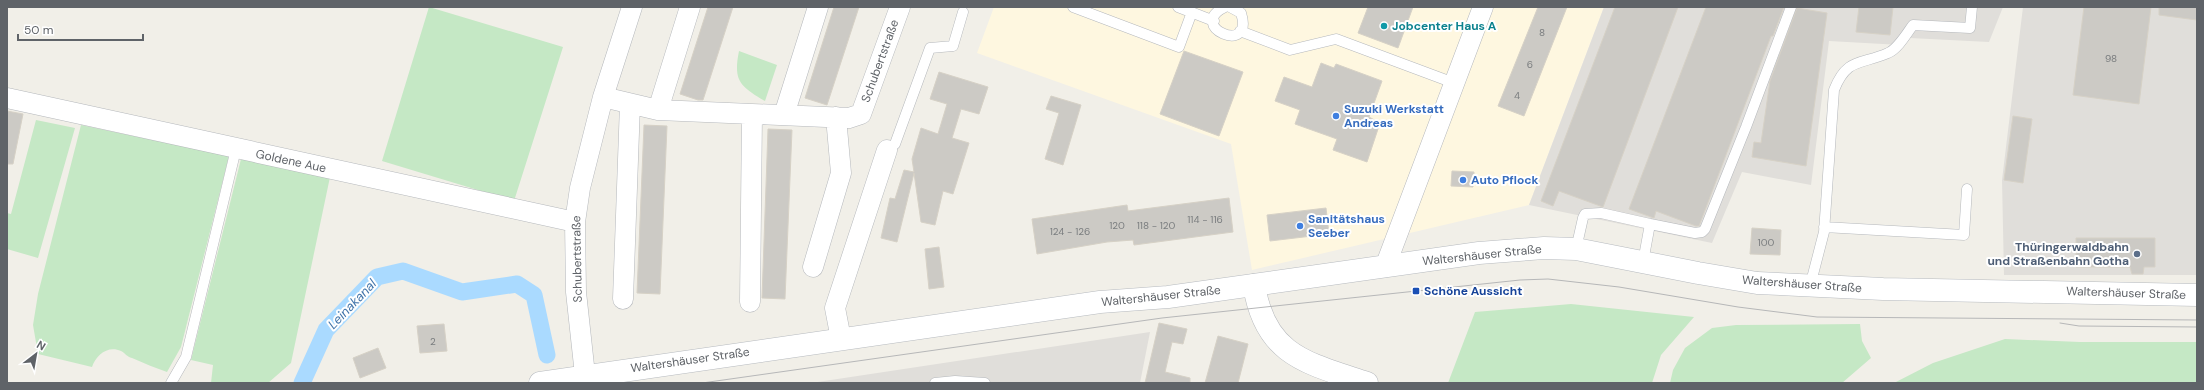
<svg xmlns="http://www.w3.org/2000/svg" width="2204" height="390" font-family="'DM Sans',sans-serif">
	<rect width="100%" height="100%" fill="#f1efe8"/>
	<path fill="#fef7e0" d="M994 7H1604L1529 205 1252 270 1231 144 977 53Z"/>
	<path fill="#e0deda" d="M1604 7H2003L1989 42 1910 38 1901 45 1829 41 1811 185 1742 172 1712 243 1529 205Z
		M2023 7H2197V275H2004L2002 180Z
		M1150 332 1140 383H811Z"/>
	<path fill="#c5e8c5" d="M429 7 563 47 514 201 382 161Z
		M739 51 777 65 765 101C740 86 733 81 739 51Z
		M36 120 75 128 38 258 7 249V213L11 214Z
		M81 125 229 156 181 347 167 372C155 368 144 363 132 358 127 357 125 353 121 351 108 345 96 355 92 367L38 354 33 325 38 294Z
		M241 159 330 177 291 363 268 383H211L213 365 191 360Z
		M1571 304 1694 317 1661 355 1652 383H1448L1475 312Z
		M1860 324 1862 341 1871 358 1842 383H1670L1673 370 1685 348 1712 328 1736 325Z
		M2005 339 2080 342H2197V383H1894L1933 363Z"/>
	<g fill="none" stroke-linecap="round" stroke-linejoin="round">
		<path stroke="#aadaff" stroke-width="17" d="M302 383 326 330 377 277 403 271 462 292 517 284 534 295 547 355"/>
	</g>
	<path fill="#cccac5" stroke="#d6d1c6" d="M708 7H733L703 100H698L680 94Z
		M834 7H859L827 105 805 98Z
		M1368 7H1413L1398 48 1358 33Z
		M1538 7H1567L1524 116 1498 106Z
		M1615 7H1678L1603 207 1559 191 1553 206 1541 201Z
		M1706 7H1784L1773 36H1771L1699 226H1696L1656 211 1654 218 1629 209Z
		M1859 7H1893L1890 35 1856 32Z
		M2084 7H2151L2139 104 2073 95Z
		M2159 7H2197V20L2159 15Z
		M1797 8 1827 13 1806 166 1752 157 1754 142 1761 143 1770 81Z
		M1184 51 1243 72 1219 136 1160 114Z
		M1321 63 1334 68 1336 64 1382 81 1369 117 1380 123 1367 162 1333 150 1337 139 1295 124 1300 110 1275 101 1284 77 1312 87Z
		M939 72 988 87 979 114 961 109 952 138 969 143 953 194 943 191 935 225 921 222 914 173 897 242 881 238 890 198 895 199 904 170 914 172 912 159 921 128 938 134 947 104 930 99Z
		M1051 96 1081 105 1063 165 1045 159 1059 113 1046 109Z
		M7 111 23 114 13 164H7Z
		M2013 116 2032 119 2023 183 2004 180Z
		M644 125 667 126 660 294 637 293Z
		M768 129 792 130 785 299 762 298Z
		M1452 171 1474 172 1473 187 1451 186Z
		M1229 198 1233 232 1134 245 1133 240 1107 242 1037 254 1032 219 1127 205 1128 211Z
		M1326 208 1329 234 1270 241 1267 215Z
		M1752 228 1781 230 1780 255 1750 254Z
		M2076 238H2155V267H2144L2143 274H2132L2130 267H2076Z
		M939 247 944 287 929 289 925 249Z
		M1159 323 1187 329 1183 344 1172 342 1165 372 1190 378V383H1145Z
		M444 324 447 351 420 353 417 326Z
		M1218 336 1248 344 1238 383H1205Z
		M378 348 386 368 360 378 353 358Z"/>
	<g fill="none" stroke-linecap="round" stroke-linejoin="round">
		<defs>
			<path id="service" d="M1073 7 1179 47 1192 12
				M1178 7 1214 21
				M1225 7C1185 26 1255 57 1241 13L1230 7
				M1240 31 1290 50 1336 39 1454 83
				M887 150 895 144 930 48 953 46 963 12
				M1650 224 1695 233 1702 232 1705 229 1746 127 1791 7
				M1824 227 1964 235 1967 189
				M1576 249 1583 218 1585 214 1601 213 1650 224 1643 262
				M1810 286 1824 232 1834 90C1847 57 1861 65 1888 53 1898 49 1907 33 1913 25L1970 28 1972 7
				M171 383 186 357 236 149
				M935 383 955 381 985 383"/>
			<path id="minor" d="M603 97 658 110 849 118 861 114 900 7
				M7 98 575 222
				M658 110 690 7
				M784 115 818 7
				M813 267 841 173 836 117
				M1385 267 1483 7
				M623 299 630 104
				M750 302 752 114
				M841 339 835 308 887 150
				M585 375 576 292 575 222 580 188 603 97 632 7"/>
			<path id="tertiary" d="M1254 285C1265 356 1307 363 1367 383"/>
			<path id="secondary" d="M540 383 1100 302 1168 297 1479 253 1544 248 1576 249 1698 273 1757 283 1883 289 2197 295"/>
		</defs>
		<use href="#service" stroke="#b5b8bc" stroke-width="11"/>
		<use href="#minor" stroke="#b5b8bc" stroke-width="21"/>
		<use href="#tertiary" stroke="#b5b8bc" stroke-width="23"/>
		<use href="#secondary" stroke="#b6babf" stroke-width="23"/>
		<use href="#service" stroke="#fff" stroke-width="10"/>
		<use href="#minor" stroke="#fff" stroke-width="20"/>
		<use href="#tertiary" stroke="#fff" stroke-width="22"/>
		<use href="#secondary" stroke="#fff" stroke-width="22"/>
		<path stroke="#b6b7b8" stroke-width="1" d="M2060 323 2079 326 2197 327
			M702 383 1162 318 1520 280 1548 279 1619 287 1738 307 1817 317 2197 320"/>
	</g>
	<circle fill="#0f9aa8" stroke="#fff" stroke-width="1.5" cx="1384" cy="26" r="4"/>
	<g fill="#3f7fe0" stroke="#fff" stroke-width="1.5">
		<circle cx="1336" cy="116" r="4"/>
		<circle cx="1463" cy="180" r="4"/>
		<circle cx="1300" cy="226" r="4"/>
	</g>
	<circle fill="#5c6f8a" stroke="#fff" stroke-width="1.5" cx="2137" cy="254" r="4"/>
	<rect fill="#1a4fb4" stroke="#fff" stroke-width="1.5" x="1412" y="287" width="8" height="8" rx="2"/>
	<g text-anchor="middle" dominant-baseline="central" stroke-width="4" stroke-linejoin="round" paint-order="stroke">
		<g font-size="10" fill="#7a7d7f">
			<text x="1542" y="32">8</text>
			<text x="2111" y="58">98</text>
			<text x="1530" y="64">6</text>
			<text x="1517" y="95">4</text>
			<text x="1205" y="219">114 - 116</text>
			<text x="1117" y="225">120</text>
			<text x="1156" y="225">118 - 120</text>
			<text x="1070" y="231">124 - 126</text>
			<text x="1766" y="242">100</text>
			<text x="433" y="341">2</text>
		</g>
		<g font-size="12" font-weight="bold" fill="#0d838f" stroke="#fff" text-anchor="start">
			<text x="1392" y="26">Jobcenter Haus A</text>
		</g>
		<g font-size="12" fill="#5f6368" stroke="#fff">
			<text transform="translate(880 61) rotate(-70)">Schubertstraße</text>
			<text transform="translate(291 161) rotate(12)">Goldene Aue</text>
			<text transform="translate(1482 255) rotate(-6)">Waltershäuser Straße</text>
			<text transform="translate(577 259) rotate(-91)">Schubertstraße</text>
			<text transform="translate(1802 284) rotate(4)">Waltershäuser Straße</text>
			<text transform="translate(2126 293) rotate(2)">Waltershäuser Straße</text>
			<text transform="translate(1161 296) rotate(-6)">Waltershäuser Straße</text>
			<text transform="translate(690 360) rotate(-8)">Waltershäuser Straße</text>
		</g>
		<g font-size="12" font-weight="bold" fill="#366cbe" stroke="#fff" text-anchor="start">
			<text x="1344" y="109">Suzuki Werkstatt<tspan x="1344" dy="14">Andreas</tspan></text>
			<text x="1471" y="180">Auto Pflock</text>
			<text x="1308" y="219">Sanitätshaus<tspan x="1308" dy="14">Seeber</tspan></text>
		</g>
		<g font-size="12" font-weight="bold" fill="#4e5e75" stroke="#fff" text-anchor="end">
			<text x="2129" y="247">Thüringerwaldbahn<tspan x="2129" dy="14">und Straßenbahn Gotha</tspan></text>
		</g>
		<g font-size="12" font-weight="bold" fill="#164399" stroke="#fff" text-anchor="start">
			<text x="1424" y="291">Schöne Aussicht</text>
		</g>
		<g font-size="13" font-style="italic" fill="#4174aa" stroke="#fff">
			<text transform="translate(352 304) rotate(-46)">Leinakanal</text>
		</g>
	</g>
	<rect width="2204" height="390" fill="none" stroke="#5f6368" stroke-width="16"/>
	<g transform="translate(36 354) rotate(31)" stroke="#ffffff" stroke-width="3" paint-order="stroke">
	<path d="M0-3L7 15L0 10L-7 15Z" fill="#5f6368"/>
	<text y="-6" font-size="11" font-weight="bold" text-anchor="middle" fill="#5f6368">N</text>
	</g>
	<path d="M18 34v6h125v-6" fill="none" stroke="#5f6368" stroke-width="2"/>
	<text x="24" y="34" font-size="12" fill="#5f6368" stroke="#ffffff" stroke-width="3" paint-order="stroke">50 m</text>
</svg>
